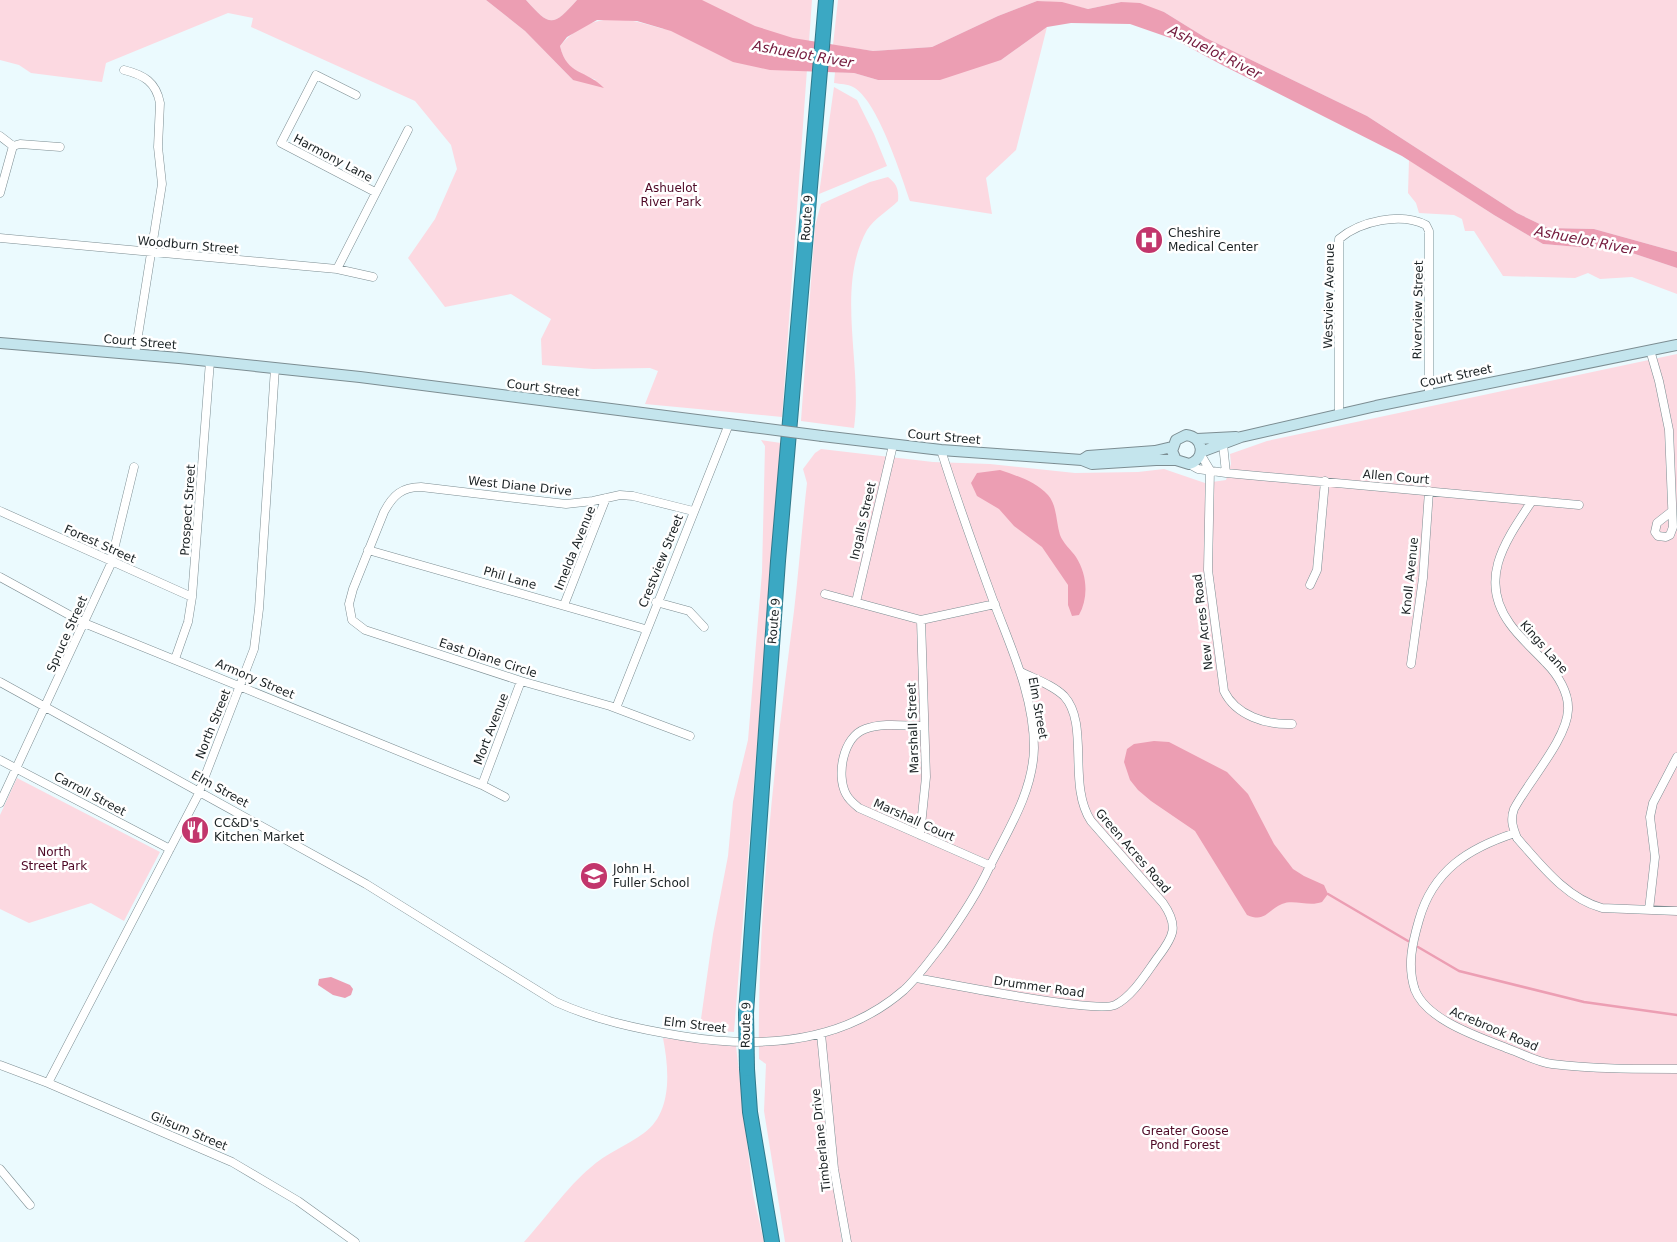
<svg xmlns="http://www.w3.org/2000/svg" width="1677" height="1242" font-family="'DejaVu Sans',sans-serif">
	<rect width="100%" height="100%" fill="#ebfafe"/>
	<path fill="#fcd9e1" d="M0 0H486L525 31 573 80H596C576 71 565 69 560 46 590 11 623 16 663 29L702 0H812L782 417 645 404 658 371 650 368 593 369 542 365 541 339 551 319 511 294 445 307 408 258 435 219 457 169 451 145 415 101 251 27 253 18 228 13 106 63 102 82 31 73 19 65 0 60Z
		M526 0H577C553 27 550 27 526 0Z
		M838 0H1677V252L1594 229 1548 228 1517 213 1367 116 1206 38 1164 12 1121 2 1088 9 1062 3 1037 1 998 16 932 47 873 51 833 45Z
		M1047 27 1016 150 986 178 992 214 910 201C901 175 877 99 853 87 848 84 840 84 834 83L835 72 854 73 878 80 1001 60Z
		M834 87 857 100 874 134 887 166 819 194Z
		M1409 160 1494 215 1543 244 1626 251 1677 268V294L1632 277 1600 279 1588 273 1575 278 1503 276 1474 231H1465L1462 219 1454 215 1419 213 1416 203 1408 193Z
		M888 177C897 184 899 190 898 201 889 210 874 219 867 230 835 288 863 366 854 428L801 421 815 226 821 204 870 182Z
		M1677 354V1242H850L846 1216H838L842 1242H785L764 1111 766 1064 759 1059C757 909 775 760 794 611 799 569 802 526 807 483L803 469 815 453 821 449 933 462 990 464 1075 473 1138 472 1164 469 1205 483 1226 480 1231 464 1230 454 1267 441Z
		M761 440 781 443 734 1032 706 1030 700 1026 713 934 728 856 733 802 748 740 762 572 765 446Z
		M17 778 160 852 124 921 91 903 29 923 0 909V815Z
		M663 1038 736 1046 753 1194 764 1242H524C544 1220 568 1186 590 1168 606 1153 627 1146 644 1133 673 1112 669 1069 663 1038Z"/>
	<path fill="#ec9eb3" d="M486 0H526C550 27 553 27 577 0H702L755 26 793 38 873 51 932 47 998 16 1037 1 1062 2 1088 9 1121 2 1140 3 1164 12 1206 38 1367 116 1517 213 1548 228 1594 229 1677 252V268L1626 251 1543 244 1494 215 1402 156 1222 65 1176 40 1130 24 1071 23 1047 27 1001 60 940 80H878L854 73 770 70 733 62 671 31 637 21 597 20 567 37 560 46C567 76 586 69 604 88L573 80 525 31Z
		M1000 470C1017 476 1035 481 1048 495 1057 505 1056 522 1060 535 1063 543 1071 550 1076 557 1087 574 1089 597 1079 615L1072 616 1068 605V585L1042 547 1014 526 999 509 977 496 971 483 977 473Z
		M1154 741 1169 742 1227 772 1248 794 1274 844 1293 869 1304 876 1324 885 1328 894 1322 902C1309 907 1294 899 1282 904 1267 910 1266 923 1247 915L1195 831 1151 801 1138 790 1130 780 1124 762 1127 749 1134 744Z
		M331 977 350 985 353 989 351 995 345 998 333 995 318 985 319 979Z"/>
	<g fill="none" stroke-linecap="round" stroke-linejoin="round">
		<path stroke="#ec9eb3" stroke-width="2.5" d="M1328 894 1408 941
			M1418 947 1459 971 1584 1002 1677 1015"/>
		<defs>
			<path id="street" d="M124 70C144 75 156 82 160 103L158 147 162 184 135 354
				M356 95 316 75 281 143 375 192
				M0 136 13 146
				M13 146 20 144 60 147
				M0 193 13 146
				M0 238 337 269 373 277
				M337 269 408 130
				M1650 350 1659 381 1669 430 1673 527 1670 535 1666 537 1658 536 1655 532 1657 523 1671 512
				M1339 415V239C1360 221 1401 212 1426 225L1429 231V395
				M1223 444 1226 473
				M1201 455 1210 470 1208 570 1224 691C1236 716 1267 725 1292 724
				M1189 464 1198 469 1226 473 1579 505
				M1532 501C1506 540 1477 579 1510 624 1520 638 1534 650 1546 663 1558 675 1569 693 1568 710 1567 739 1528 782 1514 809 1510 820 1513 828 1517 838 1541 865 1566 898 1602 908L1677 911
				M0 511 192 597
				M368 550 645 629
				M0 577 84 623 482 785 505 797
				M1310 585 1317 570 1325 481
				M825 594 921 620 995 604
				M656 602 689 611 704 627
				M856 602 893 445
				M564 605 606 498
				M175 659 188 622 192 597 210 361
				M1411 664 1423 578 1429 491
				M0 682 366 884 556 1002C596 1020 638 1029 681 1036 759 1049 842 1044 904 990 918 977 929 961 941 946 959 921 976 896 989 868 1008 830 1033 792 1034 748 1034 696 1011 648 993 600 975 551 957 501 941 450
				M616 708 729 424
				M924 726C906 726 883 722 865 729 843 737 836 775 846 794 849 800 854 804 859 808L991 866
				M690 736 610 706 521 681 365 630 352 620 349 604 353 589 384 512C393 495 402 487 421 487L566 504 593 501 620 495 633 496 693 511
				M0 760 170 849
				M482 785 521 681
				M0 803 110 566 134 467
				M1515 833C1469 848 1433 870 1419 920 1412 944 1407 966 1415 990 1427 1021 1482 1038 1509 1049 1523 1054 1537 1062 1552 1064 1593 1069 1636 1069 1677 1069
				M920 835 926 777 921 620
				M1649 910 1655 857 1650 817 1653 803 1677 757
				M916 978C945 983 1096 1014 1115 1005 1133 996 1147 972 1158 957 1174 936 1179 926 1163 903L1091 821C1067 785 1090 724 1064 696 1053 685 1035 679 1021 672
				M821 1034 834 1169 847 1242
				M0 1065 48 1083 232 1162 298 1201 355 1242
				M48 1083 197 797 254 649 259 609 275 368
				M0 1169 30 1205"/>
			<path id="secondary" d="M0 343 179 358 360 377 752 427
				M822 436 941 450 1082 460 1092 464 1156 460H1176L1189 464C1206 459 1204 437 1186 435L1176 440 1172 451 1176 460
				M1197 439 1236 437
				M1201 452 1241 437 1376 406 1677 345
				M1082 460 1088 456 1155 451 1172 447"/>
			<path id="highway" d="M746 1013 778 561 826 0
				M747 1069 750 1112 772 1242"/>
		</defs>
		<use href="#street" stroke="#7c8d92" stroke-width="9"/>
		<use href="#secondary" stroke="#7c8d92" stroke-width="12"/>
		<use href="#highway" stroke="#2f798b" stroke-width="16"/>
		<use href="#street" stroke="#fff" stroke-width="8"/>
		<use href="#secondary" stroke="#c4e5ed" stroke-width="10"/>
		<use href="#highway" stroke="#3ba8c3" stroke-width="14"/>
		<defs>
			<path id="secondary-bridge" d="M752 427 822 436"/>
			<path id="highway-bridge" d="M746 1013 747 1069"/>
		</defs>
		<use href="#secondary-bridge" stroke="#7c8d92" stroke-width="12" stroke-linecap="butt"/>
		<use href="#highway-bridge" stroke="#2f798b" stroke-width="16" stroke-linecap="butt"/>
		<use href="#secondary-bridge" stroke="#c4e5ed" stroke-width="10"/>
		<use href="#highway-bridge" stroke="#3ba8c3" stroke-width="14"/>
	</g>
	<defs>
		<symbol id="hospital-disc" viewBox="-11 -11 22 22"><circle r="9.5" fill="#c2366c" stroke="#fff"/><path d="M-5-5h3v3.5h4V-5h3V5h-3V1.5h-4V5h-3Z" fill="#fff"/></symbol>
		<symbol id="restaurant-disc" viewBox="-11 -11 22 22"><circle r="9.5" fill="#c2366c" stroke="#fff"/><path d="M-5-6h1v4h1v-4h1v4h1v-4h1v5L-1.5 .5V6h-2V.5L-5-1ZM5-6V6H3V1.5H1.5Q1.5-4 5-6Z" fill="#fff"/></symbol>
		<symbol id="school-disc" viewBox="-11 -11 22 22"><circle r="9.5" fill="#c2366c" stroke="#fff"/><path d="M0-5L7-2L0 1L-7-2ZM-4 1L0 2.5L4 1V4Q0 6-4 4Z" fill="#fff"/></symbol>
	</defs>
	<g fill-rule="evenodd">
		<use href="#hospital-disc" x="1133" y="224" width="32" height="32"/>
		<use href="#restaurant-disc" x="179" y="814" width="32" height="32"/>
		<use href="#school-disc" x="578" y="860" width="32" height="32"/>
	</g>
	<g text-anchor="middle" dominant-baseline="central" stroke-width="5" stroke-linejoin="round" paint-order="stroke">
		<g font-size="12" fill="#1a2123" stroke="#fff">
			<text transform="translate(333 158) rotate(28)">Harmony Lane</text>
			<text transform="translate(807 218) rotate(-86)">Route 9</text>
			<text transform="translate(188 245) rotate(5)">Woodburn Street</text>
			<text transform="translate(1329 296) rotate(-89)">Westview Avenue</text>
			<text transform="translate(1418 310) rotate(-89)">Riverview Street</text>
			<text transform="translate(140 342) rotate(5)">Court Street</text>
			<text transform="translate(1456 376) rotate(-12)">Court Street</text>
			<text transform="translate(543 388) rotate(7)">Court Street</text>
			<text transform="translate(944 437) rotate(5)">Court Street</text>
			<text transform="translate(1396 477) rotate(5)">Allen Court</text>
			<text transform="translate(520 486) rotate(6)">West Diane Drive</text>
			<text transform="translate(188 510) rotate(-86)">Prospect Street</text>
			<text transform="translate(863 521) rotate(-77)">Ingalls Street</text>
			<text transform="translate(100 544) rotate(24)">Forest Street</text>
			<text transform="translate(575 548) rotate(-68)">Imelda Avenue</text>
			<text transform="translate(661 561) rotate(-68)">Crestview Street</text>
			<text transform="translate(1410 576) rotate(-84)">Knoll Avenue</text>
			<text transform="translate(510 578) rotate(16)">Phil Lane</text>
			<text transform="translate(774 621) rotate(-85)">Route 9</text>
			<text transform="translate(1203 622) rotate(-97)">New Acres Road</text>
			<text transform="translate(67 634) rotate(-66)">Spruce Street</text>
			<text transform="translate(1544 647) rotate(49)">Kings Lane</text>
			<text transform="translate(488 658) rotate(18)">East Diane Circle</text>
			<text transform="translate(255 679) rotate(23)">Armory Street</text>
			<text transform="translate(1038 708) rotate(80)">Elm Street</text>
			<text transform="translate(213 724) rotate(-68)">North Street</text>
			<text transform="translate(913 728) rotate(-92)">Marshall Street</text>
			<text transform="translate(491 729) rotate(-69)">Mort Avenue</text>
			<text transform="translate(220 789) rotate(29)">Elm Street</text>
			<text transform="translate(90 794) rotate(28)">Carroll Street</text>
			<text transform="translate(914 820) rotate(24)">Marshall Court</text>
			<text transform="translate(1133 851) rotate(49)">Green Acres Road</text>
			<text transform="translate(1039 987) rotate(8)">Drummer Road</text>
			<text transform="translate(695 1025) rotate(7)">Elm Street</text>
			<text transform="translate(746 1025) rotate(-89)">Route 9</text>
			<text transform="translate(1494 1029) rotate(23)">Acrebrook Road</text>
			<text transform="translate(189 1131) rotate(23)">Gilsum Street</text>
			<text transform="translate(821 1140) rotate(-96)">Timberlane Drive</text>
		</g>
		<g font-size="12" fill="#4e0926" stroke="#fff">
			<text x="671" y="188">Ashuelot<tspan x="671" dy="14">River Park</tspan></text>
			<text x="54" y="852">North<tspan x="54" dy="14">Street Park</tspan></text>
			<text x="1185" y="1131">Greater Goose<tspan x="1185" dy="14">Pond Forest</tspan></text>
		</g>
		<g font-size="12" fill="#1a2123" stroke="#fff" text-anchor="start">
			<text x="1168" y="233">Cheshire<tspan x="1168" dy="14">Medical Center</tspan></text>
			<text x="214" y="823">CC&amp;D's<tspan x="214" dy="14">Kitchen Market</tspan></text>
			<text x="613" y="869">John H.<tspan x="613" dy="14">Fuller School</tspan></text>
		</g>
		<g font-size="14" font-style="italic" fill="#73193c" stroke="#fff">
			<text transform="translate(1215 52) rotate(27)">Ashuelot River</text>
			<text transform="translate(803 54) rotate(10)">Ashuelot River</text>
			<text transform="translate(1585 240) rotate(11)">Ashuelot River</text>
		</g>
	</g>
</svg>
